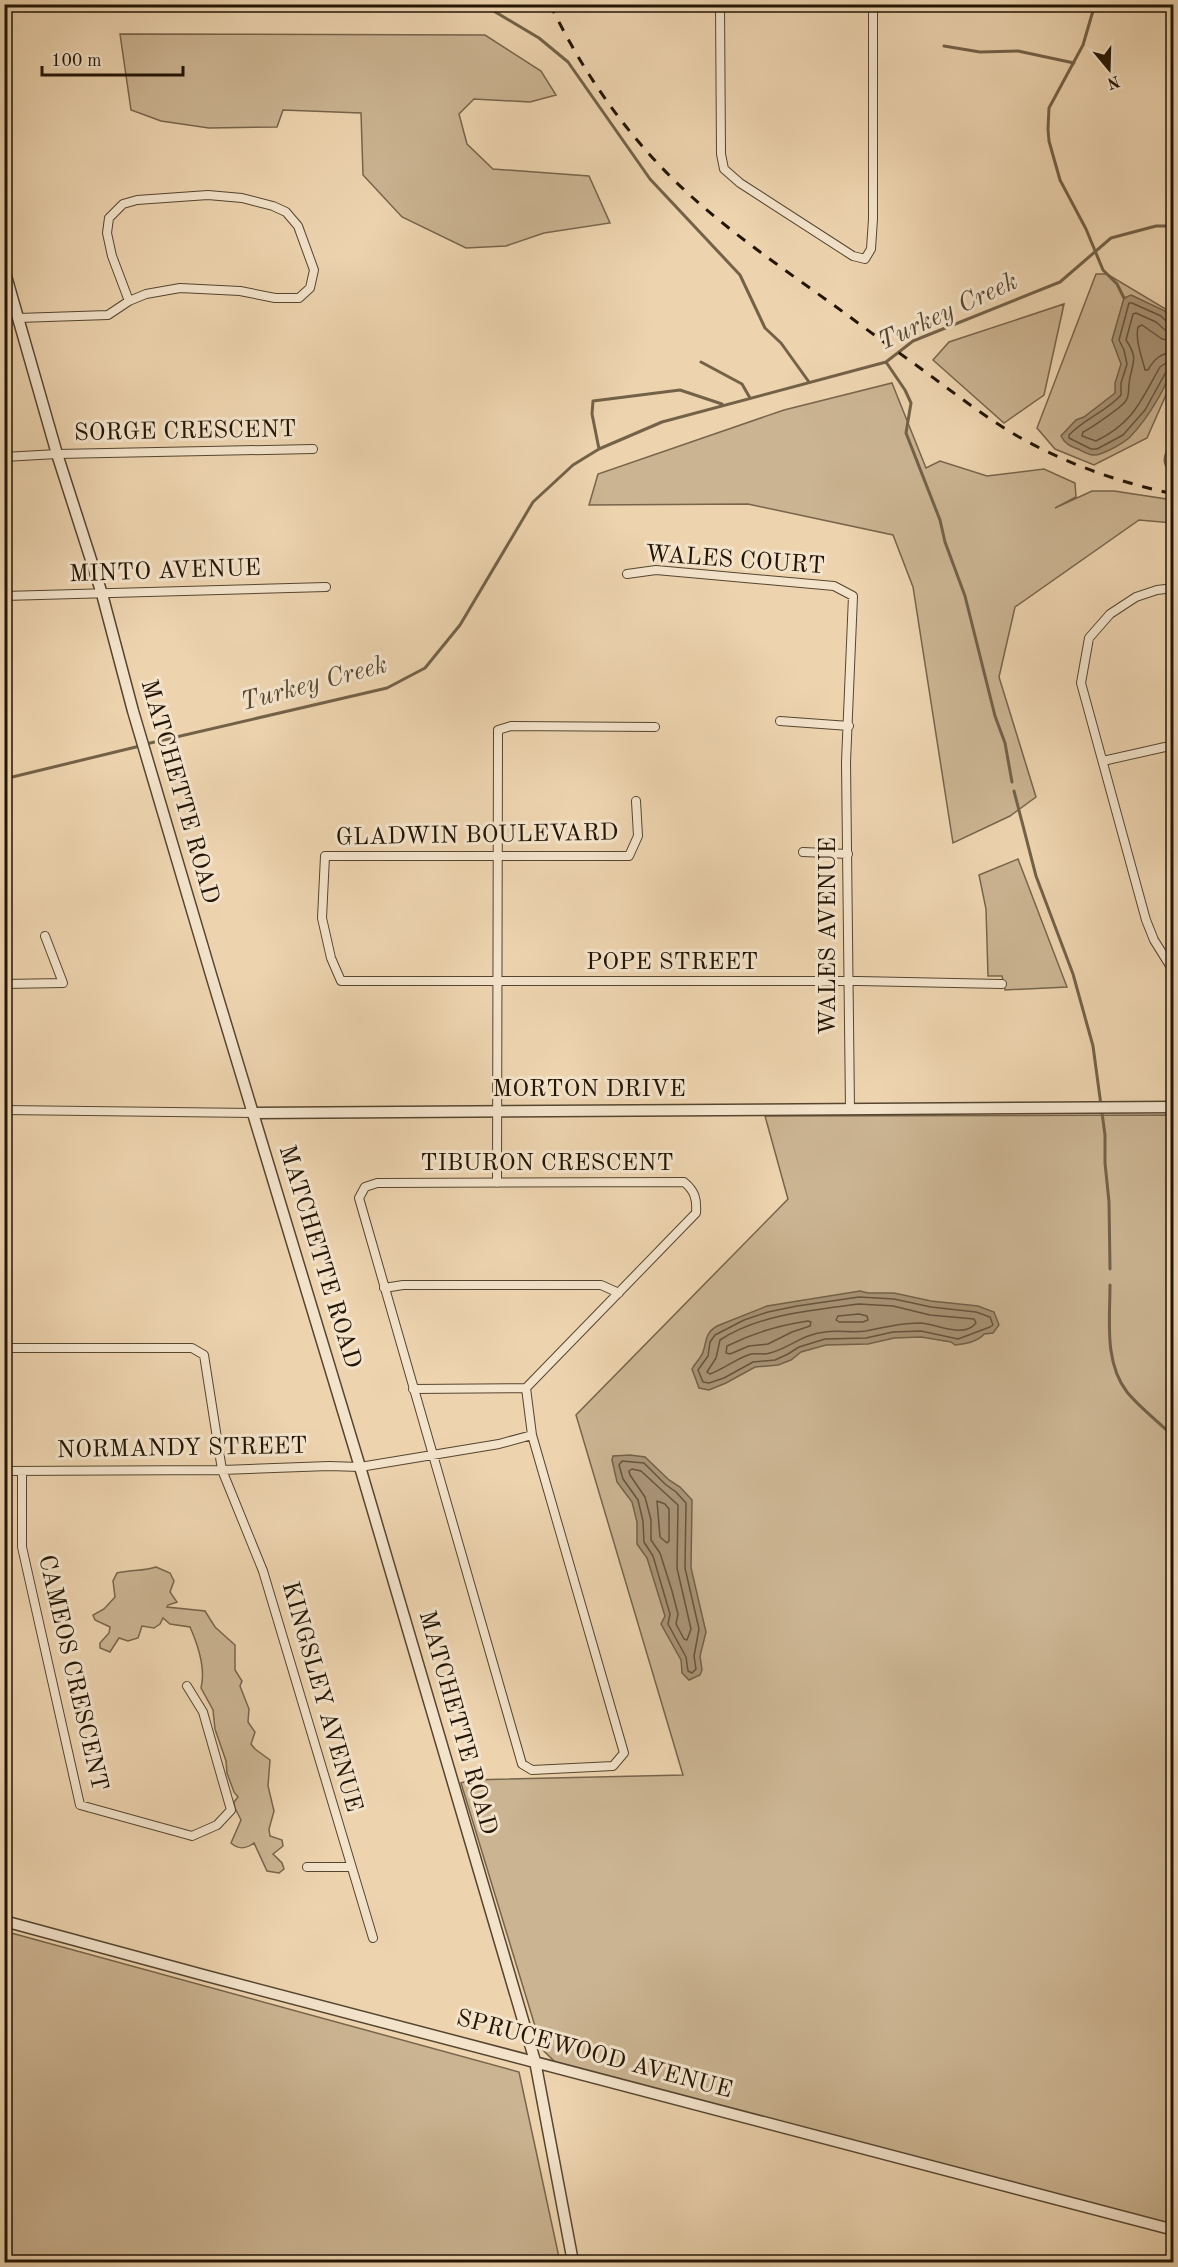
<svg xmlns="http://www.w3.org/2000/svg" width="1178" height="2267" font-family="'Old Standard TT',serif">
	<rect width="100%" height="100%" fill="#edd4af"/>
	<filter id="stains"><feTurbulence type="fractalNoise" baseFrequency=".00333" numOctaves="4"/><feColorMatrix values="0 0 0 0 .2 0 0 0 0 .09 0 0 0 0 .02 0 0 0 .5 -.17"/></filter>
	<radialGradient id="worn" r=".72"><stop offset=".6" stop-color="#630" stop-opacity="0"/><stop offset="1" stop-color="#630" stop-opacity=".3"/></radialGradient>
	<path fill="#cbb492" stroke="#77644b" stroke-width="1.5" d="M120 34 485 35 541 71 556 95 530 102 474 99 459 114 467 144 493 169 589 176 610 223 544 233 506 246 466 248 402 217 363 175 361 113 283 110 277 127 209 128 161 121 131 110Z
		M1096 274H1107L1169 311 1173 316V379L1147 438 1094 465 1055 449 1037 428Z
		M1064 304 1044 395 1004 423 933 360 949 342Z
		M892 383 926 468 940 461 987 476 1044 469 1075 483 1076 497 1055 508 1092 491H1114L1173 500V523L1139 520 1015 607 999 677 1036 797 1010 816 953 843 913 587 893 535 748 504 589 505 598 474 784 410Z
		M1173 410 1174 475H1173C1158 461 1166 456 1170 440 1171 434 1169 427 1167 421Z
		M1018 859 1067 987 1005 990 1002 976H988L986 909 979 875Z
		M1173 1115V2226L555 2062 542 2049 461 1783 470 1780 683 1775 576 1415 788 1199 765 1116Z
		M156 1567 170 1573 174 1581 170 1592 177 1602 168 1605 167 1607 205 1611 215 1627 235 1645V1670L242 1681 240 1686 249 1709 248 1722 255 1732 251 1744 255 1749 270 1760 268 1786 274 1811 269 1829 270 1836 282 1840 283 1846 273 1854 282 1863 284 1869 279 1873 267 1871 254 1843C246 1849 239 1850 231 1843L241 1820 235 1808 234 1802 238 1797 234 1792 227 1773 226 1761 215 1729 213 1710 201 1688C206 1668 198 1645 190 1627L170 1624 163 1618 160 1624 154 1628 142 1626 138 1638 128 1641 119 1638 110 1652 100 1648V1643L109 1633 110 1627 95 1620 93 1615 104 1609 115 1597 113 1581 117 1573C130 1570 145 1571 156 1567Z
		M4 1931 519 2072 560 2262H5Z"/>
	<path fill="#a89375" stroke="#736148" stroke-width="1.5" d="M1131 295 1165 311 1173 320V350L1171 354C1178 375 1144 423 1129 438 1122 444 1109 451 1100 454 1092 457 1086 453 1078 449 1070 446 1065 444 1061 436L1076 420 1084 417 1115 393V383L1121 364 1112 340 1124 298Z
		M860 1291 868 1293H894L931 1301 978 1306 994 1312 999 1325 993 1333 984 1334C978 1342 965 1344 955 1345L951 1342 921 1337 894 1338 868 1344 826 1345 801 1352 791 1360 778 1365 755 1367 726 1383 709 1390 699 1388 692 1369C695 1363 701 1358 703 1352 707 1340 705 1333 717 1326L767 1306Z
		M630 1455 645 1457 669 1480 680 1487 692 1500 691 1568 706 1632 700 1656 702 1670 700 1675 689 1680 682 1673 681 1660 661 1624 665 1616 647 1558 637 1544V1522L632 1502 617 1482 612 1460 613 1456Z"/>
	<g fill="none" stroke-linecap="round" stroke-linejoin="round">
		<path stroke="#66543c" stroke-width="1.5" d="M1174 324 1168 323 1161 316 1132 303H1129L1119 340 1124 350 1127 364 1121 383V395C1107 411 1084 419 1069 435V438L1091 449H1097L1123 435 1145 410 1166 372 1174 369
			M1174 332 1165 330 1156 322 1136 313 1133 314 1126 340C1140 360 1131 364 1129 384 1128 391 1130 396 1125 402 1120 408 1090 429 1083 432L1082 436 1096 441C1134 422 1140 402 1160 367L1166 363 1174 361
			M1174 341 1162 339 1142 325 1138 327C1135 340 1142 357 1145 370H1148C1154 359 1161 353 1174 352
			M859 1297 894 1299 931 1307 976 1312 990 1317 993 1325 990 1327 958 1339 921 1331 893 1332 866 1338 825 1339 799 1347 788 1354 775 1360 753 1362 724 1378 709 1383 703 1382 698 1370 708 1356 710 1342 715 1335 744 1320 768 1312 797 1306Z
			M859 1304 893 1306 930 1315 974 1319 976 1323C963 1339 938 1324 920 1323 901 1323 884 1327 866 1331 853 1333 838 1330 825 1332 803 1334 789 1348 770 1353 764 1355 757 1353 751 1354 737 1358 724 1369 710 1374L707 1372 716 1358 720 1340C760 1314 813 1310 859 1304Z
			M859 1314 867 1316 868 1320 863 1322H839L836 1320 838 1316Z
			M808 1321 811 1322 810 1326 792 1332 768 1344 749 1346 730 1354 726 1353 727 1346C753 1333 780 1325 808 1321Z
			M622 1461 644 1463 665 1484 676 1492 686 1503 685 1568 699 1629 694 1656 696 1669 692 1673 688 1671 686 1657 668 1624 670 1614 653 1556 644 1542 643 1521 638 1500 623 1479 619 1465Z
			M632 1469 641 1471 678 1505 677 1568 691 1629 687 1640 684 1639 676 1624 678 1614 672 1591 660 1553 651 1540V1520L645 1497 630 1475 629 1471Z
			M657 1501 665 1504 669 1509V1541L667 1543 660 1537Z"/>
		<path stroke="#736148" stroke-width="3" d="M482 4 539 38 568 62 650 179 740 275 765 328 781 343 809 382
			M1095 4 1083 45 1049 108 1048 129 1049 141 1060 180 1086 229 1103 270 1117 284 1124 298
			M944 46 980 52 1018 51 1074 63
			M701 362 742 384 750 398
			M886 362 905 390 911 403 906 433 940 520 945 542 965 596 995 716 1005 743 1012 782
			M599 449 592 414 593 401 680 390 722 404
			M146 744 387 688 425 668 460 625 533 502 573 465 599 449 662 422 886 362 913 341 1060 282 1111 238 1156 226H1174
			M4 779 140 746
			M1014 791 1036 876 1073 974 1093 1046 1105 1135V1163L1109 1202 1110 1269
			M1110 1285C1110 1320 1104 1362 1127 1392 1140 1408 1159 1422 1174 1437"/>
		<defs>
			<path id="minor" d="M720 4 721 154 724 169 740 183 853 256 865 259 871 249 873 219V4
				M18 318 108 315 129 301 146 294 180 288 240 291 275 298H299L310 288 314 270 298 226 286 212 273 206 242 198 208 195 137 200 123 204 109 218 107 233 112 256 129 301
				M4 457 57 454 313 449
				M627 574 656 570 834 586 853 596 846 762 850 1109
				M1174 588 1157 590 1136 597 1110 614 1089 638 1081 683 1146 920 1154 940 1174 972
				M4 596 326 587
				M780 721 849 726
				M1103 761 1174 745
				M636 801 638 836 629 856H325L322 918 331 958 341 981H858L1002 984
				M803 852 848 854
				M4 984 63 983 45 936
				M4 1110 254 1113
				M684 1182C695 1191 697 1199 696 1213L526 1388 532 1435 624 1753 613 1766 532 1770 522 1764 359 1198 365 1187 377 1183Z
				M497 1183 498 730 511 726 655 727
				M384 1288 403 1285H601L619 1293
				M4 1348H192L204 1355 222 1470 263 1571 373 1938
				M413 1389 526 1388
				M4 1471 222 1470 329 1466 360 1467 499 1444 532 1435
				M22 1471V1547L80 1805 192 1836 217 1825 231 1810 203 1712 187 1686
				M307 1867H351"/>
			<path id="tertiary" d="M4 269 57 454 102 594 133 711 212 978 360 1467 535 2061 573 2262
				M254 1113 1174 1107
				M4 1921 207 1976 1174 2230"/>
		</defs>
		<use href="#minor" stroke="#56452f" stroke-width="10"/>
		<use href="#tertiary" stroke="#56452f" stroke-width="13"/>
		<use href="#minor" stroke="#f3e3cb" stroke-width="8"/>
		<use href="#tertiary" stroke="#f3e3cb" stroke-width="10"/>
		<path stroke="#231504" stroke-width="3" stroke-dasharray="10 10" stroke-linecap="butt" d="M550 4C585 77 632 143 692 197 742 242 800 280 854 320 882 341 911 361 939 382 965 401 992 422 1021 438 1067 464 1121 483 1174 494"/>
	</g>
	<g text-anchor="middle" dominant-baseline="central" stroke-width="6" stroke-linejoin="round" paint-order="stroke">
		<g font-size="24" fill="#231504" stroke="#f3e3cb">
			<text transform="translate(185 432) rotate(-1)">SORGE CRESCENT</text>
			<text transform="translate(735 561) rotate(4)">WALES COURT</text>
			<text transform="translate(165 572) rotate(-2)">MINTO AVENUE</text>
			<text transform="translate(179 792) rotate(74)">MATCHETTE ROAD</text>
			<text transform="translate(477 836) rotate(-1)">GLADWIN BOULEVARD</text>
			<text transform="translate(829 936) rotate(-90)">WALES AVENUE</text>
			<text x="672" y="963">POPE STREET</text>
			<text x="589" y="1090">MORTON DRIVE</text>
			<text x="547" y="1164">TIBURON CRESCENT</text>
			<text transform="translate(319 1257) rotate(73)">MATCHETTE ROAD</text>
			<text transform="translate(182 1449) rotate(-1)">NORMANDY STREET</text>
			<text transform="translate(72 1673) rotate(77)">CAMEOS CRESCENT</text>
			<text transform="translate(321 1697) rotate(74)">KINGSLEY AVENUE</text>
			<text transform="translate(457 1723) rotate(74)">MATCHETTE ROAD</text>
			<text transform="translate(594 2055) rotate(15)">SPRUCEWOOD AVENUE</text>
		</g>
		<g font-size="26" font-style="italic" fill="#584731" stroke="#f3e3cb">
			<text transform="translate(948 312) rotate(-25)">Turkey Creek</text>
			<text transform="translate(314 684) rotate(-15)">Turkey Creek</text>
		</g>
	</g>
	<rect width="1178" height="2267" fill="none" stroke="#edd4af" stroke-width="24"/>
	<rect x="6" y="6" width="1166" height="2255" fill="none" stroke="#231504" stroke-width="3"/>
	<rect x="12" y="12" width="1154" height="2243" fill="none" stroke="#231504" stroke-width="1.5"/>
	<g transform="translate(1109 69) rotate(161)" stroke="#f3e3cb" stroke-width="4.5" paint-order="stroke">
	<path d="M0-4.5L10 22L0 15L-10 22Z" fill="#231504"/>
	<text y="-9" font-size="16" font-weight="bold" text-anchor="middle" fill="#231504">N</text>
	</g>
	<path d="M42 66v9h141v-9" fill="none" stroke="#231504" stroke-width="3"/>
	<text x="51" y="66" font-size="18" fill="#231504" stroke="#f3e3cb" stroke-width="4.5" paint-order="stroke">100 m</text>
	<rect width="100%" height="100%" filter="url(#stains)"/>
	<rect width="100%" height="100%" fill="url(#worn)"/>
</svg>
